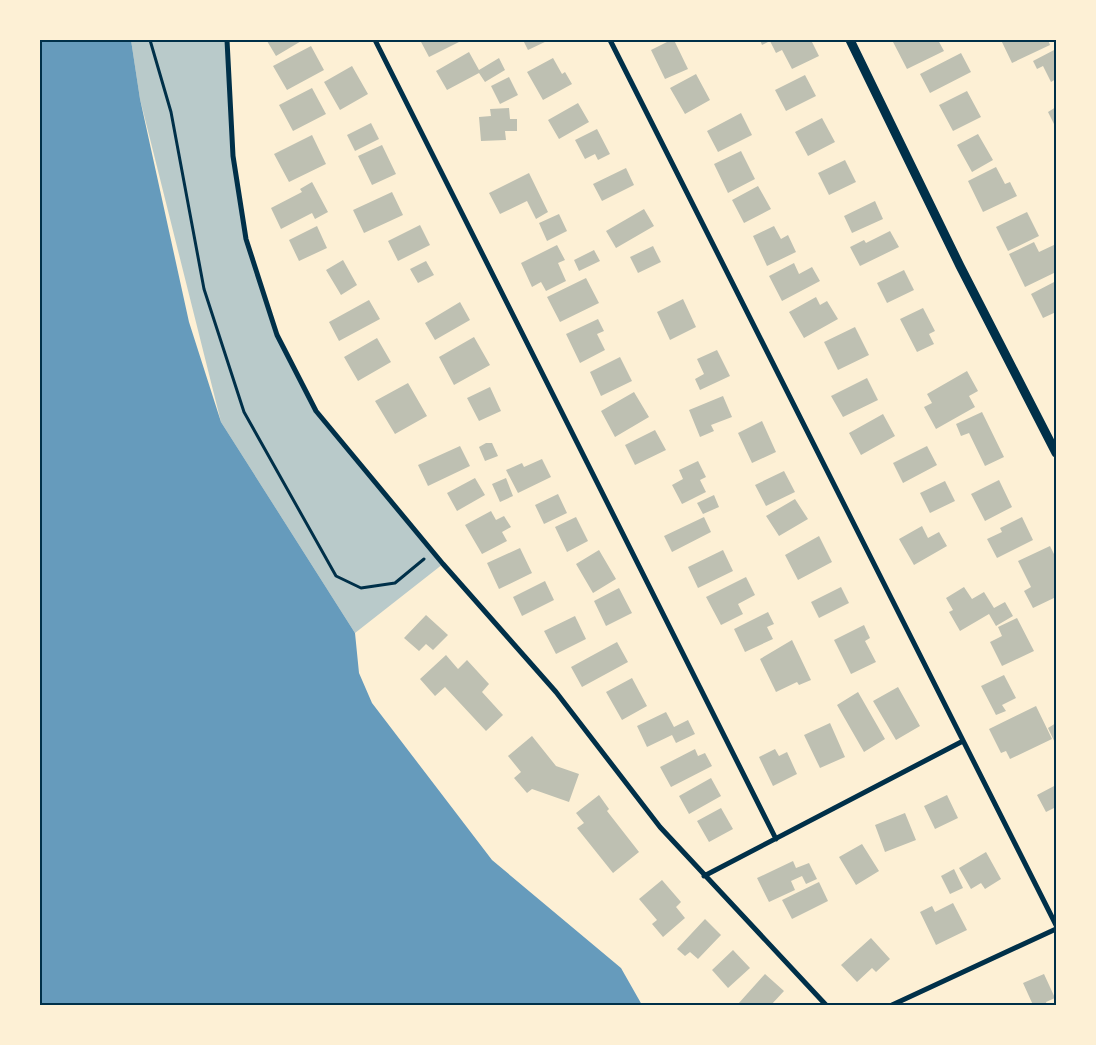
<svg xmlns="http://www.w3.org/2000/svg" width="1096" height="1045" font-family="Poppins,sans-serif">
	<rect width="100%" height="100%" fill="#fdf0d5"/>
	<path fill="#b9caca" d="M131 40H227L233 156 246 239 280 341 316 411 443 564 355 633 221 422 140 99Z"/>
	<path fill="#669bbc" d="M40 40H131L140 99 189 322 221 422 355 633 359 673 372 703 492 860 621 968 642 1005H40Z"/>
	<path fill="#bec0b2" d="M269 40H303L276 56 267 41Z
		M420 40H463L429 57Z
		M523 40H549L528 50Z
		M671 40H674L688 69 665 79 651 50Z
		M760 40H811L819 56 792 69 782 50 776 53 770 41 762 45Z
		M892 40H938L944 51 907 69Z
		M1001 40H1048L1050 45 1012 63Z
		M311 46 324 70 287 90 273 66Z
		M1056 49V79L1051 82 1043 66 1037 69 1033 61Z
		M469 52 479 70 499 58 505 70 485 82 479 73 447 90 436 71Z
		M961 53 971 72 930 93 920 74Z
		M553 58 562 74 565 72 572 84 543 100 527 72Z
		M352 66 368 94 340 110 324 82Z
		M696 74 710 100 685 114 670 88Z
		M805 75 816 96 786 111 775 90Z
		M509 77 518 95 500 104 491 86Z
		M312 88 326 114 293 131 279 105Z
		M967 91 981 117 953 131 939 105Z
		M578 103 589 122 559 139 548 120Z
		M1056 107V128L1048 112Z
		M509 108 510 119H517V131H505L506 140 481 141 479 117 491 116 490 109Z
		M741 113 752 135 718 152 707 131Z
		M822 118 835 142 808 156 795 132Z
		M371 123 379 139 355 151 347 135Z
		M597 129 610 154 598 160 595 154 585 159 575 140Z
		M978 134 993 160 972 172 957 145Z
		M312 135 326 164 289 182 274 154Z
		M382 145 396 174 372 185 358 156Z
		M741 151 755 179 728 193 714 164Z
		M845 160 856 182 829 195 818 173Z
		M996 167 1005 184 1010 182 1017 196 983 212 968 181Z
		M626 168 634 185 602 201 593 184Z
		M529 173 548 212 536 219 527 201 500 214 489 193Z
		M312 182 328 212 315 219 312 213 281 229 271 208 302 192 300 189Z
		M758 186 771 209 744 223 732 200Z
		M392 192 403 215 364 233 353 210Z
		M875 201 883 219 852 233 844 216Z
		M644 209 654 226 616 248 606 231Z
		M1027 212 1039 236 1008 251 996 227Z
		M559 214 567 231 547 241 539 223Z
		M420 225 430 245 398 261 388 241Z
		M317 226 327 248 299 261 289 240Z
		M774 226 781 239 788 235 796 252 767 266 753 236Z
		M890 231 899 247 860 266 850 247 864 240 866 243Z
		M1034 242 1039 252 1056 244V272L1025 287 1009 254Z
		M557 245 565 260 558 263 566 281 546 291 541 282 532 287 521 263Z
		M653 246 661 262 638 273 630 257Z
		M594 250 600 261 579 271 574 260Z
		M343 260 357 285 341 295 326 270Z
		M426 261 434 275 418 283 410 269Z
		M794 263 799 274 812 267 820 281 782 301 769 276Z
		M904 270 914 290 887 303 877 283Z
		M586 278 599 303 560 322 547 297Z
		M1056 281V312L1043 318 1031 294Z
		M816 297 820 305 827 301 838 319 804 338 789 312Z
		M683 299 696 327 670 340 657 312Z
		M369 300 380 319 339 341 329 322Z
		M460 302 470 320 435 340 425 323Z
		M923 308 935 331 929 334 934 344 917 352 900 319Z
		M598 319 604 331 597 334 605 350 580 363 566 334Z
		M855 327 869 355 838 370 824 342Z
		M474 337 490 365 454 385 439 357Z
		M377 338 391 362 358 381 344 357Z
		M717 350 730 376 700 390 695 379 704 374 697 359Z
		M620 357 632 381 601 396 590 372Z
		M967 371 978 391 969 396 975 407 936 429 924 407 932 403 927 394Z
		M867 378 878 400 843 417 831 396Z
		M408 383 427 416 395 434 375 401Z
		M490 387 501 411 479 421 467 398Z
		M634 392 649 417 615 437 601 411Z
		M723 396 732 417 711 425 714 431 700 437 689 410Z
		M982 412 1004 457 985 466 969 433 961 436 956 424Z
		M883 414 895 436 861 455 849 433Z
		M762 421 776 452 752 463 738 433Z
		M655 430 666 450 635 465 625 445Z
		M486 443H492L498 456 485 461 479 447Z
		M460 446 470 466 428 486 418 465Z
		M927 446 937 465 903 483 893 463Z
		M542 459 551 477 518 493 506 470 522 463 524 467Z
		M698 461 706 477 700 480 706 492 682 504 672 485 683 479 679 470Z
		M784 471 795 492 766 506 755 485Z
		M475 478 485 495 457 511 447 493Z
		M506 478 513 496 500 502 492 484Z
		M999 480 1012 507 985 521 971 494Z
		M945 481 955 501 930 513 920 493Z
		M558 494 567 513 544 524 535 505Z
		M714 495 719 507 703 514 697 503Z
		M795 499 808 519 779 536 766 516Z
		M491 511 496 520 504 516 511 527 502 532 507 541 482 554 465 525Z
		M576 517 588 541 567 552 555 527Z
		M704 517 711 532 672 552 664 536Z
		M1022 517 1033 540 997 558 987 539 1002 532 1000 528Z
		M922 526 928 538 939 532 947 546 914 565 899 539Z
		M819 536 832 562 798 580 785 555Z
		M1050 546 1056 558V597L1033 608 1024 591 1031 587 1018 561Z
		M520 548 532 573 499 589 487 563Z
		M599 550 616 579 593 593 576 564Z
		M723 550 733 571 698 588 688 567Z
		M746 577 755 595 738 604 743 614 721 625 706 597Z
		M545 581 554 600 522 616 513 597Z
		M841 587 849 603 819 618 811 602Z
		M964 587 972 599 984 592 994 608 1005 602 1013 616 996 626 989 614 960 631 949 612 953 610 946 598Z
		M619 588 632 613 606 626 594 601Z
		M768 612 774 624 767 627 773 639 745 652 734 629Z
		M426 615 448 635 433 650 426 644 419 651 404 638Z
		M575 616 586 639 556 654 544 631Z
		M1017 618 1034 651 1002 666 990 642 1002 636 998 627Z
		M864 625 870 638 865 641 876 662 851 674 834 640Z
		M792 640 811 680 799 685 797 682 776 692 760 659Z
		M617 642 628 662 582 687 571 667Z
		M446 655 458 669 467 660 489 684 482 692 503 715 486 731 445 687 435 696 420 679Z
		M1004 675 1016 698 1002 705 1006 711 996 715 981 686Z
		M632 678 647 706 622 720 606 692Z
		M898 687 920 726 896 740 873 701Z
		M858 692 885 739 864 752 837 705Z
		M1036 706 1052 739 1010 759 1006 751 1001 753 989 729Z
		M666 712 674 727 688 720 695 734 676 743 672 735 647 747 637 726Z
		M830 723 845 757 820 768 804 735Z
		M1056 723V745L1048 728Z
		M532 736 556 766 579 774 569 802 532 789 527 793 514 778 521 772 508 756Z
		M695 749 698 756 705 753 712 766 671 787 660 767Z
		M775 749 779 756 787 752 797 774 773 786 759 757Z
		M711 778 721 796 689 814 679 796Z
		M1056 785V807L1046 812 1037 795Z
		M599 795 609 809 607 811 639 852 613 873 577 828 584 823 576 813Z
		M947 795 958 818 935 829 924 806Z
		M721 808 733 829 709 842 697 821Z
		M905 813 916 840 885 852 875 825Z
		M862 844 879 871 856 885 839 857Z
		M986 852 1001 879 985 889 981 883 971 889 959 868Z
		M793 861 796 868 809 863 817 879 806 884 802 876 791 881 795 890 769 902 757 878Z
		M954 869 963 888 950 894 941 876Z
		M662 880 681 902 676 907 685 918 663 937 652 924 657 920 639 899Z
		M819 882 828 901 792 919 782 900Z
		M953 903 967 930 936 945 920 912 932 906 935 912Z
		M705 919 721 935 698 959 690 952 685 956 677 949Z
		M871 938 890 959 876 972 872 968 857 982 841 965Z
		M733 950 750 968 728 988 712 970Z
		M765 974 784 991 771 1005H739L738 1004Z
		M1044 974 1055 998 1046 1002 1047 1005H1033L1023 983Z"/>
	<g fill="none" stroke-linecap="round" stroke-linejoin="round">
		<path stroke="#003049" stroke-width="3" d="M150 40 171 112 204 289 244 412 336 576 361 588 395 583 424 559"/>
		<path stroke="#003049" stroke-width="5" d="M227 40 233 156 246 239 277 335 316 411 443 564 556 692 660 827 826 1005
			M375 40 776 839
			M610 40 1056 925
			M704 876 963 741
			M892 1005 1056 929"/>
		<path stroke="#003049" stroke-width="9" d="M850 40 960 266 1056 453"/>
	</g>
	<rect width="1096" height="1045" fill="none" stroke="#fdf0d5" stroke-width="82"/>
	<rect x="41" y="41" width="1014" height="963" fill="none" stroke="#003049" stroke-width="2"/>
</svg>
